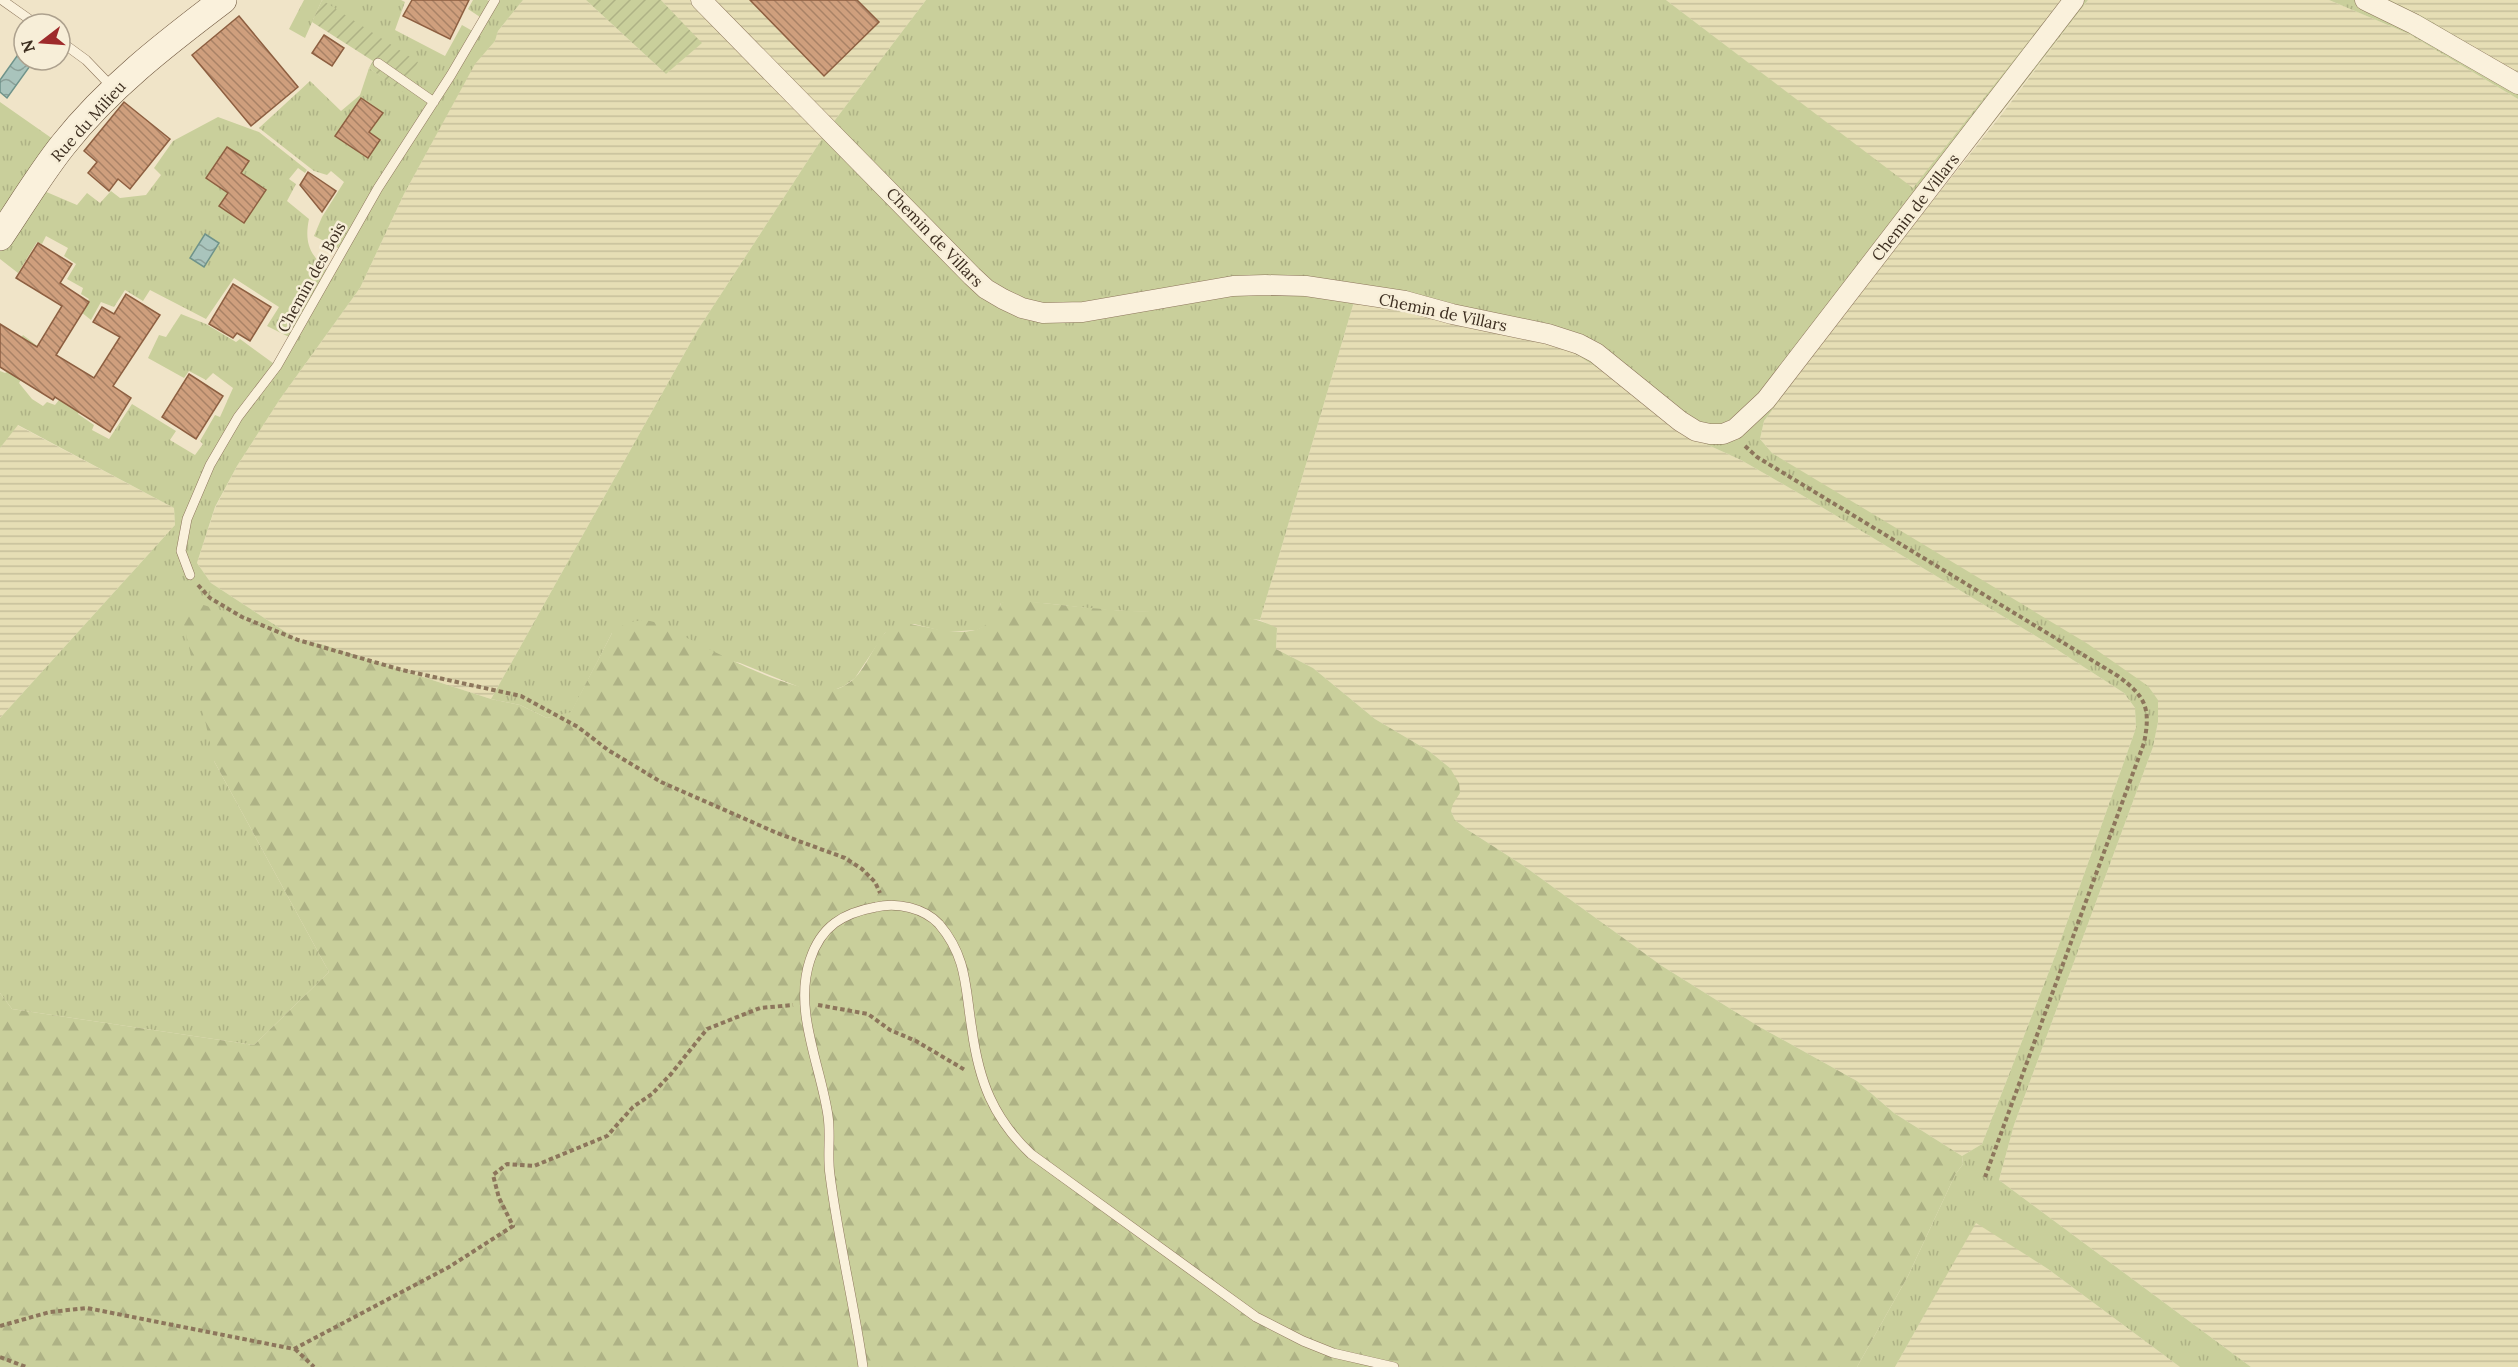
<svg xmlns="http://www.w3.org/2000/svg" width="2518" height="1367" font-family="Lora,serif">
	<defs>
		<pattern id="farmland-rules" width="6" height="5" patternUnits="userSpaceOnUse" patternTransform="scale(1.5)"><rect width="6" height="5" fill="#e6deb5"/><path d="M0 2.5h6" fill="none" stroke="#c6bf9b"/></pattern>
		<pattern id="grass-tufts" width="24" height="20" patternUnits="userSpaceOnUse" patternTransform="scale(1.5)"><rect width="24" height="20" fill="#c9cf9b"/><path d="M3 7l-1-3M5 7V3M7 7l1-3M15 17l-1-3M17 17v-4M19 17l1-3" fill="none" stroke="#aeb285"/></pattern>
		<pattern id="forest-firs" width="22" height="20" patternUnits="userSpaceOnUse" patternTransform="scale(1.5)"><rect width="22" height="20" fill="#c9cf9b"/><path d="M5 1l3.5 6h-7zM16 11l3.5 6h-7z" fill="#aeb285"/></pattern>
		<pattern id="garden-furrows" width="10" height="10" patternUnits="userSpaceOnUse" patternTransform="scale(1.5)"><rect width="10" height="10" fill="#c9cf9b"/><path d="M-1 1l2-2M0 10L10 0M9 11l2-2" fill="none" stroke="#aeb285"/></pattern>
		<pattern id="water-waves" width="16" height="10" patternUnits="userSpaceOnUse" patternTransform="scale(1.5)"><rect width="16" height="10" fill="#a9c4bc"/><path d="M0 5q4-4 8 0t8 0" fill="none" stroke="#8ba098"/></pattern>
		<pattern id="building-back-hatch" width="6" height="6" patternUnits="userSpaceOnUse" patternTransform="scale(1.5)"><rect width="6" height="6" fill="#cf9f7d"/><path d="M-1 5l2 2M0 0l6 6M5-1l2 2" fill="none" stroke="#a98266"/></pattern>
	</defs>
	<rect width="100%" height="100%" fill="#f0e4c8"/>
	<path fill="url(#farmland-rules)" d="M523 0H586L666 74 701 43 661 0H926L829 128 697 331 491 699 321 644 298 640 211 583 197 563 215 508 237 466 280 399 360 288 404 194 475 63 495 41 498 31Z
		M1666 0H2061L1913 189Z
		M2088 0H2329L2409 34 2518 99V1367H2251L1999 1180 2014 1125 2153 747 2158 722V700L1772 453 1760 439 1764 421 1837 321 2002 114Z
		M2390 0H2518V73L2424 17Z
		M1356 295 1564 347 1619 381 1686 435 1741 460 1800 494 2039 638 2124 693 2135 708 2136 728 2055 956 1982 1144 1962 1156 1894 1113 1857 1081 1758 1026 1662 966 1524 866 1468 830 1455 820 1451 811 1450 768 1429 751 1375 719 1313 668 1276 649 1277 629 1260 620Z
		M17 425 174 508 175 525 0 718V448Z
		M1976 1222 2048 1269 2180 1367H1895Z"/>
	<path fill="url(#grass-tufts)" d="M304 0H322L305 38 289 29Z
		M322 0H401L405 2 395 30 445 56 462 25 476 33 483 19 468 9 473 0H487L493 3 495 0H523L498 31 495 41 475 64 404 194 360 288 280 399 237 466 215 507 197 563 211 583 298 640 242 617 214 761 329 972 254 1045 12 1009 0 993V718L175 525 174 508 18 425 0 448V371L5 373 14 368 11 353 23 335 40 348 19 383 32 399 43 406 47 402 55 405 80 373 98 380 78 414 94 425 92 430 109 439 132 404 176 431 170 440 195 455 203 444 200 441 215 415 220 417 233 388 213 373 206 380 189 371 184 378 148 358 159 335 166 337 181 314 206 324 236 342 240 339 277 366 293 339 267 326 279 307 234 278 206 319 150 290 143 301 125 290 114 307 101 302 91 320 81 312 89 299 81 294 83 288 67 279 76 264 64 256 68 248 46 236 42 244 37 242 18 273 0 259V239L37 188 77 205 87 193 100 203 111 191 120 198 146 195 161 175 154 168 173 141 218 117 259 132 307 170 305 173 298 168 289 179 296 184 287 201 309 219C304 243 310 256 330 272L342 250 314 236 322 217 344 182 331 171 327 175 314 171 259 128 310 81 341 111 360 95 369 68 402 91Z
		M926 0H1666L1913 188 2061 0H2088C1981 141 1868 278 1764 421L1760 439 1772 453 2088 644 2148 686 2158 700V722L2153 747 2014 1125 1999 1180 2251 1367H2180L2048 1269 1976 1223 1895 1367H1857L1908 1276 1955 1175 1963 1164 1962 1156 1982 1144 2055 956 2136 728 2135 708 2124 693 2039 638 1800 494 1741 460 1686 435 1619 381 1564 347 1356 295 1260 620C1209 613 1158 613 1107 610 1071 607 1036 600 1001 603L997 614 988 625 977 630 946 632 914 624 885 633 855 678 844 686 829 692 804 689 740 663 612 633 571 713 547 718 520 705 491 699 697 331 829 128Z
		M2329 0H2390L2424 17 2518 73V99L2409 34Z
		M0 102 60 144 0 220Z"/>
	<path fill="url(#forest-firs)" d="M178 597 242 617 298 640 321 644 491 699 520 705 547 718 571 712 612 633C623 623 635 619 650 621 661 623 673 631 683 636 718 653 807 703 842 687 863 678 870 651 884 634 888 630 894 626 899 623 935 625 984 651 1001 603L1011 600C1051 603 1091 609 1131 611 1178 613 1234 606 1277 628L1276 649 1313 668 1375 719 1429 751 1450 768 1459 783 1460 793 1453 804 1451 811 1455 820 1468 830 1524 866 1662 966 1758 1026 1857 1081 1894 1113 1962 1156 1963 1164 1955 1175 1908 1276 1857 1367H0V993L12 1009 254 1045 329 972 214 761Z"/>
	<path fill="url(#garden-furrows)" d="M322 0 418 62 402 92 369 68 373 61 312 22Z
		M586 0H661L702 43 666 74Z"/>
	<path fill="url(#water-waves)" stroke="#6f938a" stroke-width="1.5" d="M17 56 30 66 7 98 0 92V80Z
		M205 234 219 243 204 267 190 258Z"/>
	<path fill="url(#building-back-hatch)" stroke="#8d5f41" stroke-width="1.5" d="M412 0H469L450 39 403 16Z
		M750 0H857L879 22 824 76Z
		M239 16 298 87 251 126 192 55Z
		M324 35 344 48 332 66 312 53Z
		M361 98 383 113 369 132 380 140 368 158 335 136Z
		M124 102 170 139 130 189 118 179 109 191 88 173 97 162 84 151Z
		M227 147 249 161 241 173 266 190 244 223 219 206 228 193 206 178Z
		M308 172 336 191 322 212 300 185Z
		M38 243 72 264 60 283 89 302 56 355 94 378 120 337 93 322 102 307 114 314 126 294 160 315 113 386 131 398 110 432 55 397 53 400 0 367V324L37 347 62 306 16 278Z
		M233 284 271 307 250 341 237 333 233 338 209 324Z
		M189 374 223 396 196 439 162 417Z"/>
	<g fill="none" stroke-linecap="round" stroke-linejoin="round">
		<defs>
			<path id="lane" d="M2 0 36 24
				M60 41 86 60 112 87
				M378 63 434 102
				M190 575 181 551 187 519 210 465 238 417 277 366 378 188 451 75 495 0
				M863 1367C854 1303 838 1239 830 1175 827 1155 831 1135 828 1116 821 1066 793 1011 810 960 821 926 843 913 876 907 897 902 924 908 939 924 968 958 965 989 972 1030 979 1081 993 1118 1031 1154L1256 1317 1303 1341 1333 1353 1394 1367"/>
			<path id="street" d="M701 0 972 276 986 289 1003 299 1022 308 1043 313 1083 312 1233 286 1265 285 1306 286 1405 301 1452 314 1548 334 1579 344 1596 353 1680 421 1696 431 1710 434H1723L1735 429 1766 400 2074 0
				M2365 0 2414 24 2518 84"/>
			<path id="secondary" d="M0 237C21 206 40 174 63 145 108 88 165 44 223 0"/>
		</defs>
		<use href="#lane" stroke="#8d765c" stroke-width="10"/>
		<use href="#street" stroke="#8d765c" stroke-width="21"/>
		<use href="#secondary" stroke="#6f573f" stroke-width="28"/>
		<path stroke="#8d765c" stroke-width="4" stroke-dasharray="4.5 3" stroke-linecap="butt" d="M1745 446 1757 457 2118 676C2146 697 2151 708 2144 743L1985 1177
			M198 585 210 598 242 617 298 640 402 670 521 696 578 727 608 750 661 782 777 833 845 858 862 869 875 882 880 893
			M818 1005 868 1014 890 1030 916 1041 965 1070
			M0 1326 50 1312 87 1308 294 1349 449 1267 513 1226 499 1198 493 1175 507 1164 534 1166 607 1136 633 1107 652 1094 671 1074 707 1029 760 1008 793 1005
			M295 1349 314 1367
			M0 1357 26 1367"/>
		<use href="#lane" stroke="#faf1dc" stroke-width="9"/>
		<use href="#street" stroke="#faf1dc" stroke-width="20"/>
		<use href="#secondary" stroke="#faf1dc" stroke-width="27"/>
	</g>
	<g text-anchor="middle" dominant-baseline="central" stroke-width="5" stroke-linejoin="round" paint-order="stroke">
		<g font-size="16" fill="#3d2e20" stroke="#f7eed8">
			<text transform="translate(88 121) rotate(-48)">Rue du Milieu</text>
			<text transform="translate(1915 207) rotate(-52)">Chemin de Villars</text>
			<text transform="translate(935 237) rotate(46)">Chemin de Villars</text>
			<text transform="translate(311 277) rotate(-61)">Chemin des Bois</text>
			<text transform="translate(1443 312) rotate(12)">Chemin de Villars</text>
		</g>
	</g>
	<g transform="translate(42 42) rotate(253)"><circle r="28" fill="#f7eed8" stroke="#ada18e" stroke-width="1.5"/>
	<path d="M0-4.5L10 22L0 15L-10 22Z" fill="#9e2a2b"/>
	<text y="-9" font-size="16" font-weight="bold" text-anchor="middle" fill="#3d2e20">N</text>
	</g>
</svg>
